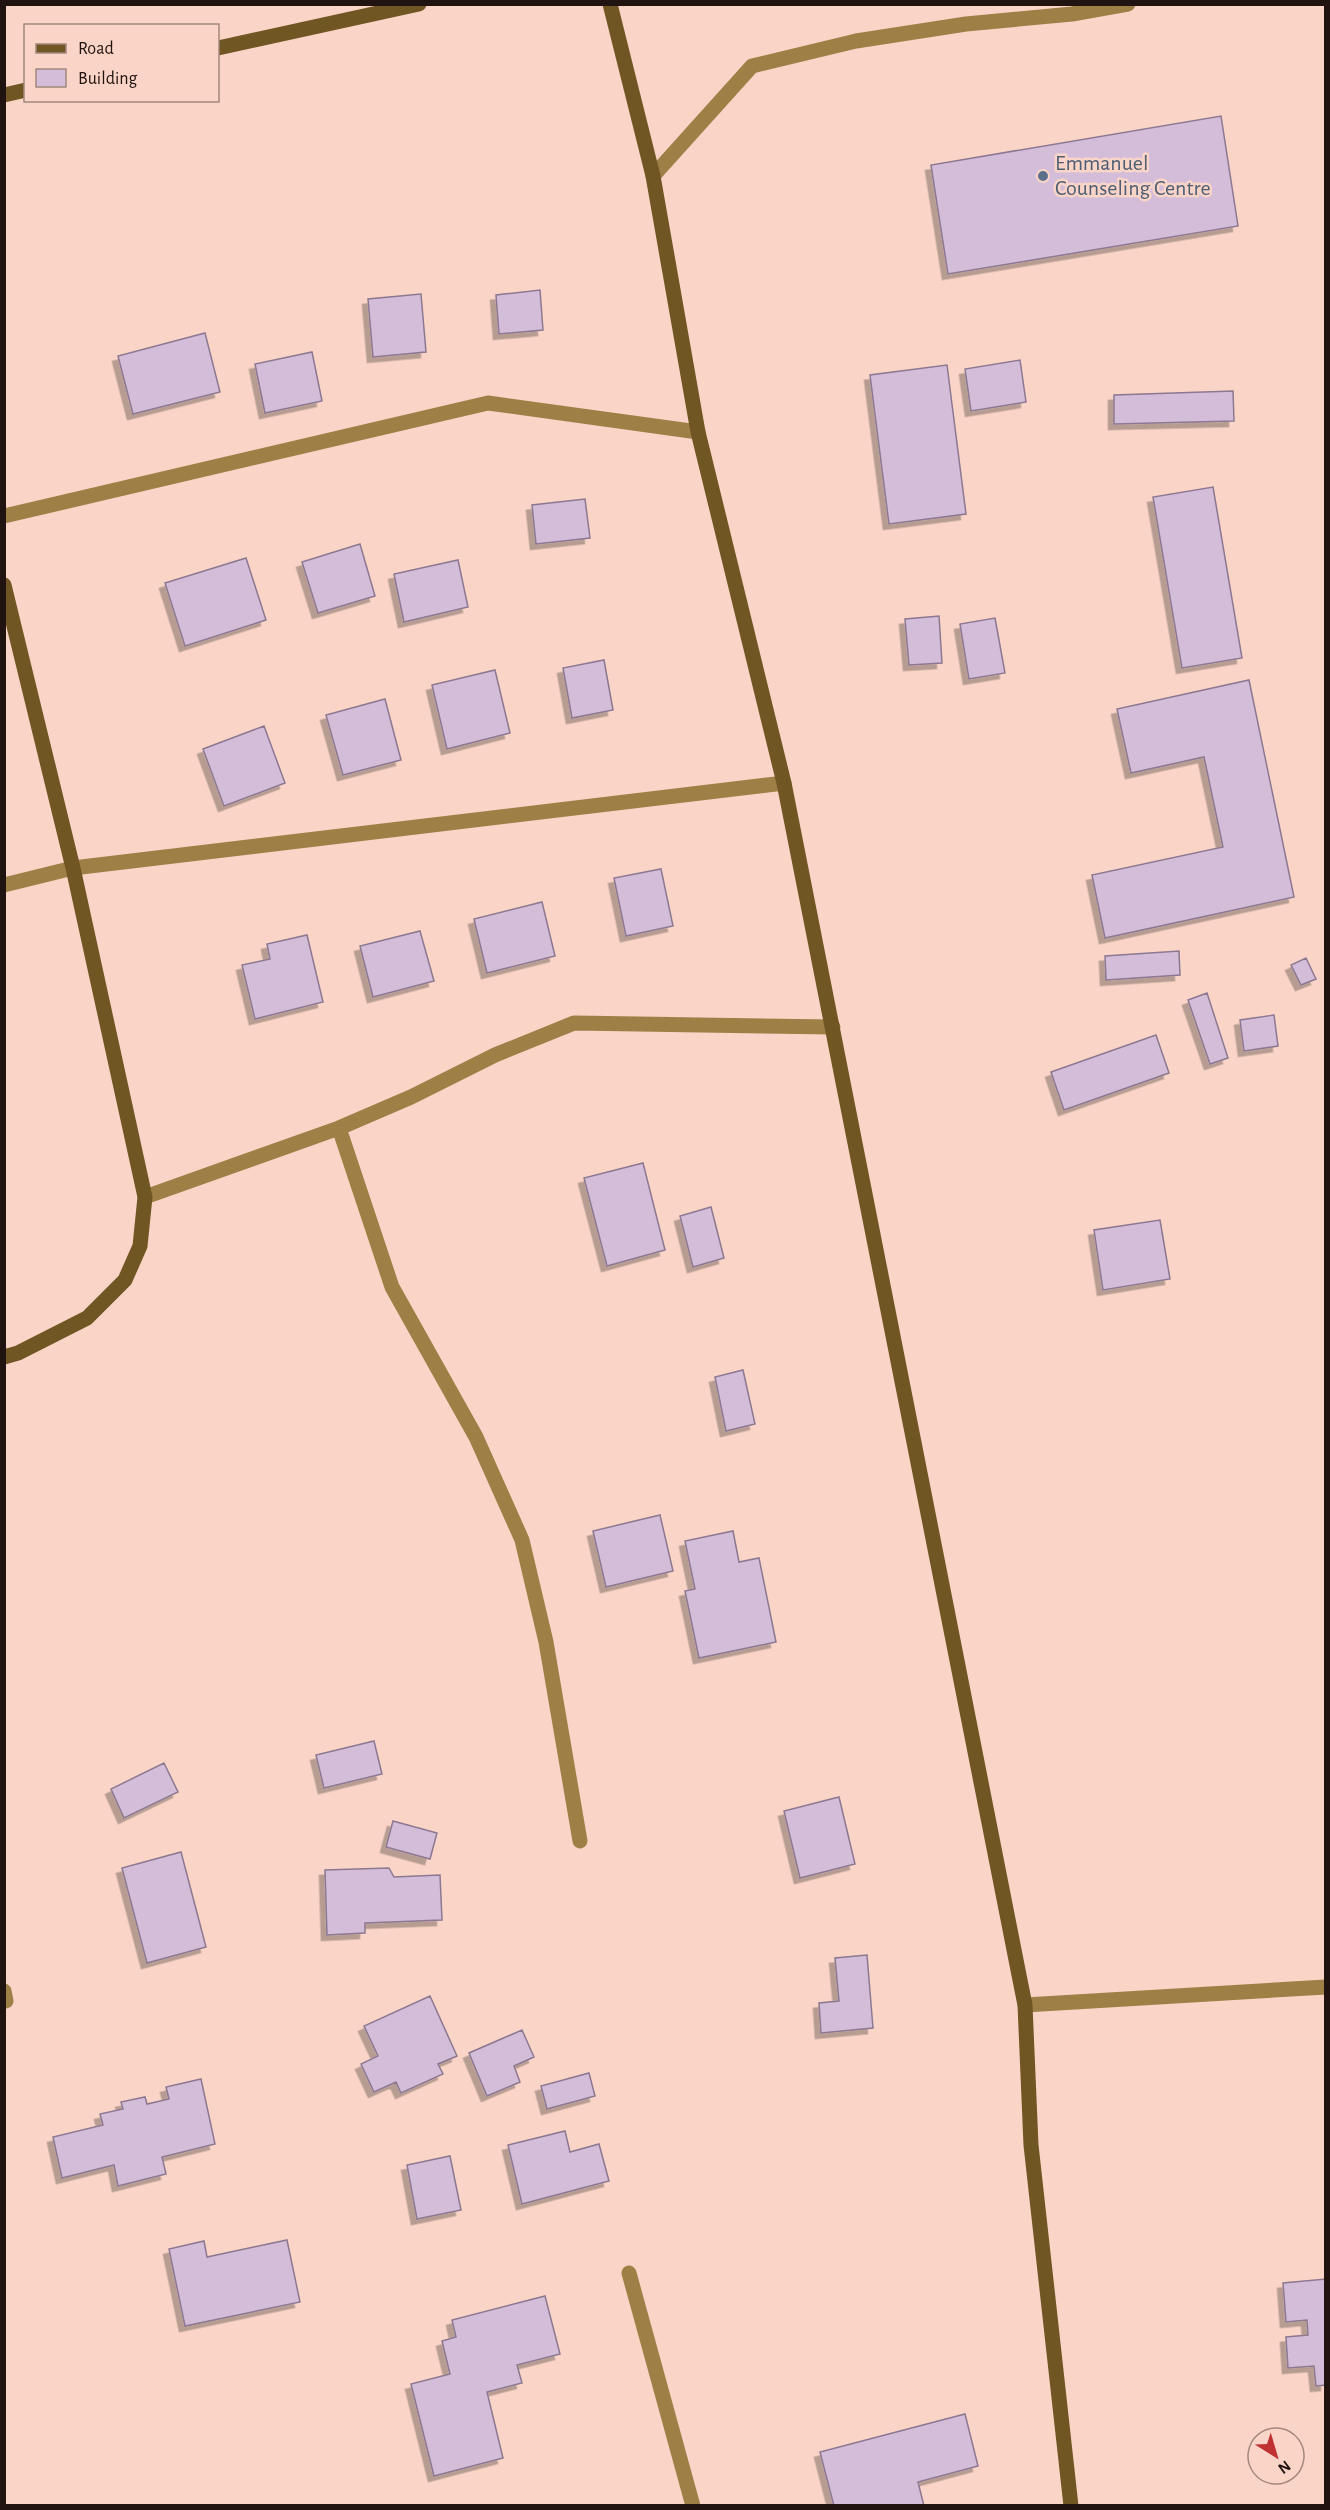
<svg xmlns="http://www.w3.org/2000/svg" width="1330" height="2510" font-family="'Alegreya Sans',sans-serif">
	<defs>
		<filter id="shadow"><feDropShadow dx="-5.5" dy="5.5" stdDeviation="0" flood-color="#0004"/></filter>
	</defs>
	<rect width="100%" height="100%" fill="#fad5c7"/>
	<path fill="#d3bdd9" stroke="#8c7891" stroke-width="1.5" filter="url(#shadow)" d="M1221 116 1238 226 948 274 931 165Z
		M540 290 543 330 499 334 496 295Z
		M421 294 426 352 373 357 368 299Z
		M205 333 220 392 133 414 118 356Z
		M312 352 322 401 265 413 255 364Z
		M1020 360 1026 402 971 411 965 369Z
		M947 365 966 514 889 524 870 375Z
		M1233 391 1234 421 1114 424V395Z
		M1213 487 1242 658 1182 668 1153 497Z
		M585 499 590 538 536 544 532 505Z
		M360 544 375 596 318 613 302 562Z
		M246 558 266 620 185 646 165 583Z
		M458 560 468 607 404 622 394 574Z
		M939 616 942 663 909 665 905 619Z
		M995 618 1005 673 969 679 960 624Z
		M604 660 613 710 572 718 563 668Z
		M495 670 510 733 447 749 432 685Z
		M1249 680 1294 897 1105 938 1092 875 1223 847 1204 757 1131 773 1117 709Z
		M385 699 401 760 343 775 326 715Z
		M264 726 285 783 224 806 203 749Z
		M661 869 673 926 626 936 614 878Z
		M542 902 555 956 487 973 474 919Z
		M420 931 434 981 373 997 360 946Z
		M307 935 323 1002 255 1019 242 965 270 959 267 944Z
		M1179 951 1180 975 1106 980 1105 956Z
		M1306 958 1316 979 1301 985 1291 965Z
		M1207 993 1228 1058 1210 1064 1188 1000Z
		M1274 1015 1278 1046 1244 1051 1240 1020Z
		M1156 1035 1169 1073 1064 1110 1051 1072Z
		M643 1163 665 1250 607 1266 584 1178Z
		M711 1207 724 1258 693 1267 680 1216Z
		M1160 1220 1170 1279 1103 1290 1094 1230Z
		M743 1370 755 1424 726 1431 715 1377Z
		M660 1515 673 1571 606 1587 593 1531Z
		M733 1531 739 1562 759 1558 776 1642 699 1658 685 1591 695 1589 685 1541Z
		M374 1741 382 1774 324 1788 316 1755Z
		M164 1763 178 1792 124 1818 111 1789Z
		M839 1797 855 1864 800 1878 784 1811Z
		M393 1821 437 1833 430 1859 386 1847Z
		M181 1852 206 1947 147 1963 122 1868Z
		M389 1868 394 1877 440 1875 442 1920 365 1923V1933L327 1935 325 1870Z
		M867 1955 873 2028 821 2033 819 2003 839 2001 835 1958Z
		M430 1996 457 2056 438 2064 443 2074 401 2093 396 2082 374 2092 361 2064 378 2056 364 2026Z
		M522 2030 534 2057 514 2066 520 2082 487 2096 469 2053Z
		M589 2073 595 2096 547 2109 541 2086Z
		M201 2079 215 2144 162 2157 166 2174 118 2186 114 2165 62 2178 53 2137 103 2125 100 2114 123 2109 121 2102 145 2097 147 2104 169 2099 166 2087Z
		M565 2131 570 2152 599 2144 609 2181 522 2204 508 2145Z
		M450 2156 461 2210 417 2219 407 2165Z
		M287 2240 300 2302 185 2326 169 2249 204 2241 207 2257Z
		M1326 2279V2385L1316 2386 1314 2366 1288 2368 1286 2337 1308 2335 1307 2320 1286 2322 1283 2283Z
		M545 2296 560 2354 517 2365 522 2383 487 2392 503 2458 434 2476 411 2384 450 2374 442 2341 456 2337 452 2320Z
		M965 2414 978 2466 918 2482 924 2506H834L820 2452Z"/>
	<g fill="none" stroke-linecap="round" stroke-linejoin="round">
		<path stroke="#9e8047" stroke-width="15" d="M653 176 752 66 856 41 966 24 1072 14 1128 4
			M4 516 488 403 698 432
			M4 885 73 868 784 783
			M339 1128 392 1287 476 1437 522 1540 546 1642 580 1841
			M145 1197 339 1128 411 1097 495 1055 574 1023 833 1027
			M4 1991 6 2001
			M1025 2005 1326 1987
			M629 2273 693 2506"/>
		<path stroke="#705623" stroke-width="15" d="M610 4 653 176 698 432 784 783 1019 1975 1025 2005 1031 2145 1071 2506
			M218 48 419 4
			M4 95 26 90
			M4 585 73 868 145 1197 140 1246 125 1280 87 1318 18 1353 4 1357"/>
	</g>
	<circle fill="#5c6f8a" stroke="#fad5c7" stroke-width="2" cx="1043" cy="176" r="6"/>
	<g text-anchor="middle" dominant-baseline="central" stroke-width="5" stroke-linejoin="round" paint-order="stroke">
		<g font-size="22" fill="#4e5e75" stroke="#fad5c7" text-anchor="start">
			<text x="1055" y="163">Emmanuel<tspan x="1055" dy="25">Counseling Centre</tspan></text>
		</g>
	</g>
	<rect width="1330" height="2510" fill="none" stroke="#211410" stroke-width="12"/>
	<rect x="24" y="24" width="195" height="78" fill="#fad5c7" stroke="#a3887e" stroke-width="1.5"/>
	<rect x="36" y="44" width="30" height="9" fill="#705623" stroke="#a3887e" stroke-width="1.5"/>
	<text x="78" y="54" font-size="18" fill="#211410">Road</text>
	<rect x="36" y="69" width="30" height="18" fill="#d3bdd9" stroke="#a3887e" stroke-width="1.5"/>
	<text x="78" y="84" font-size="18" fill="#211410">Building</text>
	<g transform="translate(1276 2456) rotate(143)"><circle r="28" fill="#fad5c7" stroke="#a3887e" stroke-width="1.5"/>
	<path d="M0-4.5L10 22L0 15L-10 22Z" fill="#c03131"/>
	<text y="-9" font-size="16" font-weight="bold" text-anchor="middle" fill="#211410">N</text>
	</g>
</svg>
